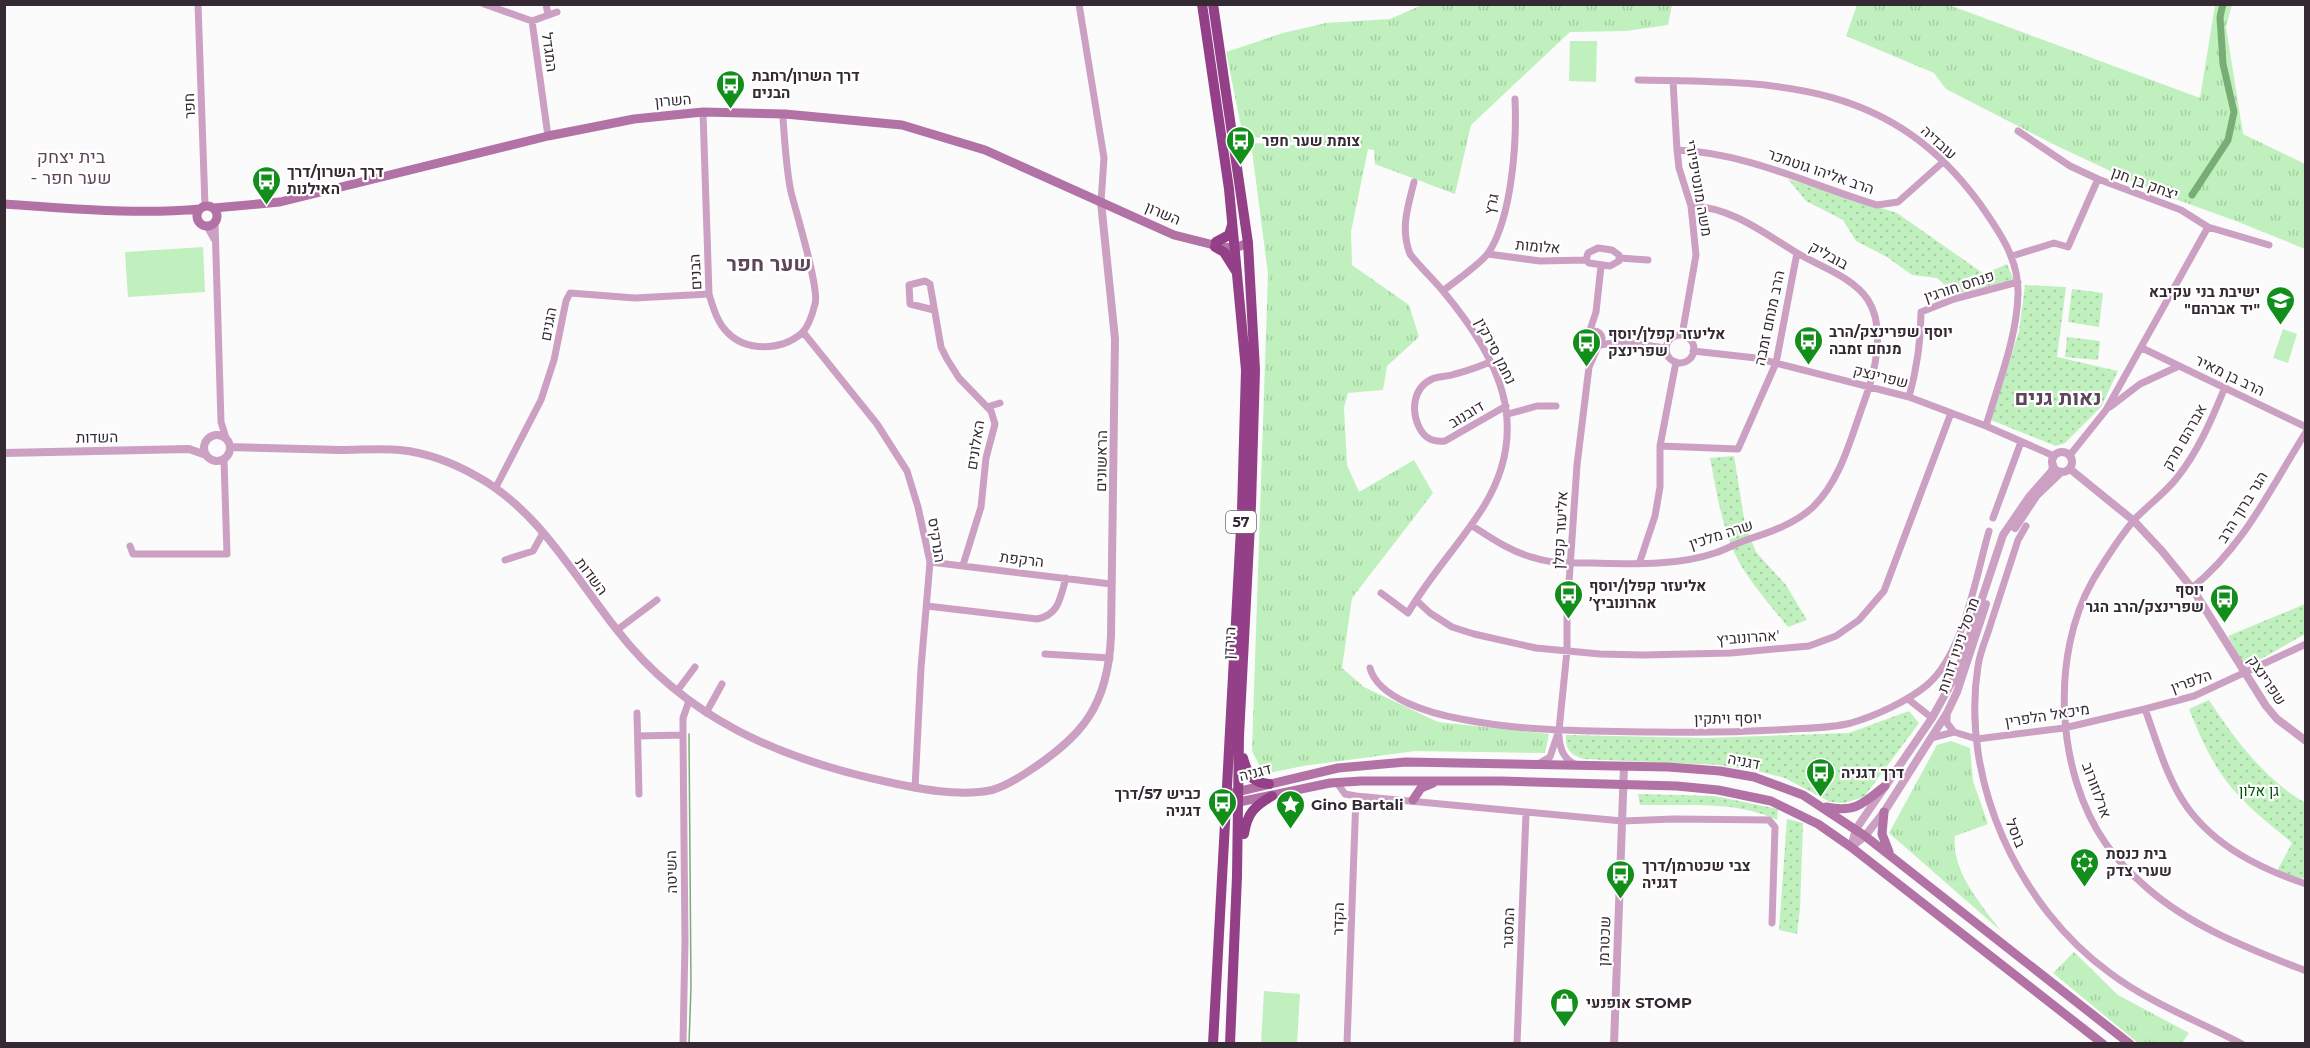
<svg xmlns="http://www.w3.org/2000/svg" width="2310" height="1048" font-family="Montserrat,Heebo,sans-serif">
	<defs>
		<pattern id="grass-tufts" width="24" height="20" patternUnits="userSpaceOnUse" patternTransform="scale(1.5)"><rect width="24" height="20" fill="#c0f0bd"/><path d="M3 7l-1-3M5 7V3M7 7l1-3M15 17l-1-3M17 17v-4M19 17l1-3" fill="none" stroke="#a6cea3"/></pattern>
		<pattern id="park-dots" width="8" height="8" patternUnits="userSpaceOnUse" patternTransform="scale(1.5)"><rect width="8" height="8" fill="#c0f0bd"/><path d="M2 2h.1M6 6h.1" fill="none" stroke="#a6cea3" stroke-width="1.8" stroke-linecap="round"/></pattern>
	</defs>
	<rect width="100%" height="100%" fill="#fbfbfb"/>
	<path fill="url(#grass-tufts)" d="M1422 5H1672L1668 25 1626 31 1570 32 1471 125 1455 194 1375 164 1374 150 1368 149 1351 232 1352 265 1409 305 1419 337 1387 366 1383 390 1348 393 1344 408 1347 465 1359 492 1414 460 1433 493 1352 598 1342 668 1364 687 1438 722 1549 734 1545 753 1415 751 1303 766 1264 774 1252 751 1268 274 1251 143 1339 147 1243 136 1226 52 1283 33 1326 23 1390 19Z
		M1857 5H1949L2200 98 2215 5H2232L2226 27 2243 134 2305 164V249L2236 221 2153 191 2055 145 1946 89 1934 73 1846 36Z
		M1951 741 1970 748 1973 781 1988 824 1955 836C1951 871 1981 904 2001 931L1889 833 1937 745Z
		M2074 952 2118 995 2189 1033 2182 1043H2138L2053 973Z"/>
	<path fill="url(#park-dots)" d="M1788 179 1897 213 1984 274 2007 264 2014 280 1955 294 1937 278 1912 275 1887 257 1856 241 1843 220 1806 201Z
		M2025 285 2066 287 2057 357 2118 371 2101 407 2065 443 2056 446 1991 420 2019 331Z
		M2072 289 2103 293 2099 327 2068 322Z
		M2067 337 2100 341 2098 360 2065 357Z
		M1734 456 1745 524 1756 552 1786 585 1807 620 1788 627C1771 606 1745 577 1734 552 1721 522 1716 489 1710 458Z
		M2305 604V634L2245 668 2228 636Z
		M2209 700C2235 740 2264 778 2305 803L2306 873 2303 879 2277 871 2292 843C2276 829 2258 816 2243 800 2217 775 2202 742 2189 709Z
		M1909 711 1919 723 1864 797 1844 803 1830 802 1785 778 1754 770 1719 765 1584 759C1570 755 1565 749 1566 735L1705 738 1849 733Z
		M1638 794 1715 796 1778 809 1777 820C1737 800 1684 806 1640 805Z
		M1787 819 1803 823 1800 909 1797 934 1779 930Z"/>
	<path fill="#c0f0bd" d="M1570 41H1597L1596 82 1569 81Z
		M203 247 205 292 128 297 125 252Z
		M2283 329 2297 334 2288 363 2273 358Z
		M1264 991 1300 994 1297 1043H1261Z"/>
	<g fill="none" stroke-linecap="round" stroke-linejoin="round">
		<path stroke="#79ad76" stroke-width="1.5" d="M689 734 691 987 689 1044"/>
		<path stroke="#79ad76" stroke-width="7" d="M2192 195 2228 140 2234 112 2223 64 2220 17 2223 4"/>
		<path stroke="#cca0c3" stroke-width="7" d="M198 4 205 206
			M484 4 532 21 548 136
			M546 4 548 15
			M1079 4 1104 158 1101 202
			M532 21 557 12
			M1638 80C1777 82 1890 80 1980 204 1999 231 2019 259 2018 294 2017 338 1998 384 1986 426
			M1673 81 1677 150 1679 168 1691 206 1696 255 1682 335
			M703 112 709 294C713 307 717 322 727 332 746 352 781 351 802 333 808 327 813 312 815 304 820 290 796 212 791 192 786 168 785 143 783 119L785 114
			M2018 131 2070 166 2098 179 2181 210 2208 227 2269 245
			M1677 150C1748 153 1810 185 1877 205L1898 202 1943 162
			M215 223 221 422 226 438
			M207 226 214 239
			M1598 248 1612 250 1619 255V261L1610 266 1589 263 1586 260 1588 253Z
			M1488 254 1540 261 1586 260
			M2012 256 2054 243 2068 247 2098 179
			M1619 258 1648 260
			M1443 291C1454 282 1482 263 1489 252 1512 216 1517 142 1515 99
			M934 310 910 304 909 285 925 281 930 284 941 347 947 359 959 378 991 411 995 424 986 458 981 507 963 565
			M1586 339a8 8 0 1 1 16 0a8 8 0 1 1-16 0Z
			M803 332 877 424 907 471 918 507 930 562 921 668 915 788
			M1589 333 1596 312 1601 266
			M1666 349a14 14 0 1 1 28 0a14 14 0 1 1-28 0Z
			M1600 345 1620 342 1666 348
			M2142 348 2306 427
			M1693 351 1756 358 1909 397 1986 426 2054 456
			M1490 362C1478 367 1467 371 1455 374 1447 377 1438 376 1432 379 1413 388 1411 410 1419 427 1425 439 1433 442 1445 441L1506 406
			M1589 367 1598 346
			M2225 387C2212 419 2198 452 2176 479 2164 494 2147 506 2134 520 2119 538 2105 560 2093 580 2050 655 2056 773 2106 844 2117 860 2131 874 2146 887 2191 927 2250 949 2306 971
			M1909 397C1917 368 1921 342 1921 312L1954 299 2018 282
			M987 407 1000 403
			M2110 407 2140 384 2179 366
			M1508 414 1537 406H1556
			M1660 446 1738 449 1776 363 1797 253
			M2070 455 2106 410 2208 227
			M496 487 541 400 554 360 566 301 570 293 635 298 709 294
			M1993 518 2021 442
			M1471 525C1491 538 1511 552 1535 558 1554 564 1574 563 1593 563 1633 564 1677 566 1715 553 1727 549 1737 543 1749 539 1771 532 1796 523 1813 507 1841 480 1851 437 1864 402 1875 373 1886 328 1868 300 1853 277 1821 267 1797 253 1764 233 1731 207 1691 206
			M2026 526 2018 540C2009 568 2000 595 1991 623 1987 637 1980 651 1978 666 1960 780 2018 906 2110 973 2150 1003 2198 1021 2242 1044
			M130 546 133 554H227L224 459
			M505 560 533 551 543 533
			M930 562 1111 584
			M1639 564 1655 516 1660 487V446L1676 362
			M2192 588C2245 545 2270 489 2306 432
			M1381 593 1408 613C1430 575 1461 543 1484 506 1533 425 1498 357 1443 291 1432 278 1420 267 1410 254 1400 228 1408 207 1414 182
			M1416 600 1430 613 1452 627 1474 634 1536 648 1600 654 1643 655 1731 653 1809 646 1836 636 1859 620 1884 591 1951 413
			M927 606 1037 619C1059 615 1060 598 1066 578
			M617 630 657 600
			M1045 654 1110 658
			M1370 668C1378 699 1433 714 1461 719 1525 732 1591 731 1656 732 1702 733 1746 732 1792 729 1811 728 1832 728 1851 723 1875 716 1908 701 1927 685 1964 654 1976 575 1989 531
			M677 691 695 667
			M1908 699 1932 718
			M2145 709C2157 742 2167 779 2187 807 2216 847 2261 869 2306 884
			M637 713 639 794
			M706 713 722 684
			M1947 713V723L1954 732
			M1954 732 1977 739 2064 728 2145 709 2194 696 2306 644
			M638 736 683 735
			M1559 736C1560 750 1564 760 1577 765
			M1931 738 1954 732
			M1538 764 1550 757 1559 730 1567 651V612L1577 465 1589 367 1587 343
			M1337 783 1345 794 1356 796 1622 821 1674 819 1769 820 1775 827 1772 923
			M683 1044 685 942 683 735V718L689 701
			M1347 1044 1356 796
			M1517 1044 1526 813"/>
		<path stroke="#cca0c3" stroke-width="8" d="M204 448a13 13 0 1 1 26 0a13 13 0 1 1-26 0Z
			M230 447C267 448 303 449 340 450 360 450 381 448 400 450 428 453 454 463 478 477 539 511 574 576 617 630 686 719 780 759 888 782 920 789 959 797 992 790 1004 787 1015 780 1026 773 1083 736 1108 706 1111 636L1115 339 1101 202
			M2052 462a10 10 0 1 1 20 0a10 10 0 1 1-20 0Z
			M4 453 189 449 206 455
			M2070 469 2134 521 2162 551 2192 588 2266 706 2277 719 2306 741
			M2015 528 2037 495 2061 472
			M1851 847 1856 829 1932 718 1958 671 2003 535 2029 497 2052 471 2053 465
			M1851 847 1865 836 1884 812 1947 713 1957 692 1986 604
			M1614 1044 1624 767"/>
		<path stroke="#b272a6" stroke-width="9" d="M4 204C69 208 135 215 200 209
			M197 216a10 10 0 1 1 20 0a10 10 0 1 1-20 0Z
			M214 208 280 202 548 136 634 119 703 112 785 114 902 125 985 150 1174 235 1222 247 1235 248 1248 243
			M1232 793 1338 768 1406 762 1668 767 1720 771 1754 777 1803 795 1865 836 2130 1044
			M1233 800 1239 802 1330 783 1361 781H1501L1677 786 1718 790 1771 801 1818 824 1851 847 2103 1044
			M1413 800 1421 788 1433 783
			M1826 807C1855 813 1863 804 1885 786
			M1884 812 1882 834 1889 852"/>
		<path stroke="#944088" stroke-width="10" d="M1202 4 1229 189 1246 370 1242 510 1213 1044
			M1213 4 1248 243 1255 370 1251 505 1239 736 1237 876 1230 1044
			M1216 242 1229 235 1232 225
			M1215 247 1224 252 1236 271
			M1243 758C1248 775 1251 782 1269 784
			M1244 834C1247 814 1254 806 1272 796"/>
	</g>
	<defs>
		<symbol id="bus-pin" viewBox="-11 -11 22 30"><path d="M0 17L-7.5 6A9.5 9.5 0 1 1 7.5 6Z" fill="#128e1b" stroke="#fff"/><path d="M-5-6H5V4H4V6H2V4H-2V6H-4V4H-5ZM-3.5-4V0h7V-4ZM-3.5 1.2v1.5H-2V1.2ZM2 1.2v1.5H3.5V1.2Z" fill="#fff"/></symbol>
		<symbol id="school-pin" viewBox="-11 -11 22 30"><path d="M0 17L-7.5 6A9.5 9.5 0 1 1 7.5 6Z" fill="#128e1b" stroke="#fff"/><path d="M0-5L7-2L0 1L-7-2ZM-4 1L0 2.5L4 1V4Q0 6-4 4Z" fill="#fff"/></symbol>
		<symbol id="sight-pin" viewBox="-11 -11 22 30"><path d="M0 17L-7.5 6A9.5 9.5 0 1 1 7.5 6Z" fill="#128e1b" stroke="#fff"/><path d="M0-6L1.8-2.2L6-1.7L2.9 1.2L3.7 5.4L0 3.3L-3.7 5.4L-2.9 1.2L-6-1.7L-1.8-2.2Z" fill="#fff"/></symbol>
		<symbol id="synagogue-pin" viewBox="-11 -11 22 30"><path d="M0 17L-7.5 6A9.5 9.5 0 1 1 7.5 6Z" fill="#128e1b" stroke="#fff"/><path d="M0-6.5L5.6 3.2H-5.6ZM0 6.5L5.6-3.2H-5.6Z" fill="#fff"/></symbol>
		<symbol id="shop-pin" viewBox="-11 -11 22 30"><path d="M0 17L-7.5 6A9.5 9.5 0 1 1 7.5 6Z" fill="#128e1b" stroke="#fff"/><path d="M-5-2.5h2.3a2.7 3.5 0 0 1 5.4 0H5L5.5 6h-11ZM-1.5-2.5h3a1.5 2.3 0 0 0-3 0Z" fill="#fff"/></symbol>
	</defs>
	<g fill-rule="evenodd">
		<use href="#bus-pin" x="714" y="68" width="33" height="45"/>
		<use href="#bus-pin" x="1224" y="124" width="33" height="45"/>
		<use href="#bus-pin" x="250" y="164" width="33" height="45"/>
		<use href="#school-pin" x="2264" y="284" width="33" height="45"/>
		<use href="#bus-pin" x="1792" y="324" width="33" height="45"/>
		<use href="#bus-pin" x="1570" y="326" width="33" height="45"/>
		<use href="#bus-pin" x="1552" y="578" width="33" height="45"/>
		<use href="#bus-pin" x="2208" y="582" width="33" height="45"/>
		<use href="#bus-pin" x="1804" y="756" width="33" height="45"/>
		<use href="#bus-pin" x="1206" y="786" width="33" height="45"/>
		<use href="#sight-pin" x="1274" y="788" width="33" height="45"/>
		<use href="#synagogue-pin" x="2068" y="846" width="33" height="45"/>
		<use href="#bus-pin" x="1604" y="858" width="33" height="45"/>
		<use href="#shop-pin" x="1548" y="986" width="33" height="45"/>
	</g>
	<g text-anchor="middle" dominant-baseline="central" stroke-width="4.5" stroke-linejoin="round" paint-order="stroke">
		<rect fill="#fff" stroke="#726a70" stroke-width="1.5" x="1226" y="511" width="30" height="22" rx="4.5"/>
		<g font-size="14" font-weight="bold" fill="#352a33">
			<text x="1241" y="522">57</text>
		</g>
		<g font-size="15" fill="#352a33" stroke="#fff">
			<text transform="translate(550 52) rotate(82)">המגדל</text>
			<text transform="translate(673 100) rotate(-5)">השרון</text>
			<text transform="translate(189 106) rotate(-92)">חפר</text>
			<text transform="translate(1939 142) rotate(42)">עובדיה</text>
			<text transform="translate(1821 171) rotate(19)">הרב אליהו גוטמכר</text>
			<text transform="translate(2145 183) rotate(20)">יצחק בן חנן</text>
			<text transform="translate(1699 188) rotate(80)">משה מונטיפיורי</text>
			<text transform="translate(1491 204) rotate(-77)">גרץ</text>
			<text transform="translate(1163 213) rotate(23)">השרון</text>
			<text transform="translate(1538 246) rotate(5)">אלומות</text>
			<text transform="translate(1829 255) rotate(29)">בובליק</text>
			<text transform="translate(695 272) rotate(-93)">הבנים</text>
			<text transform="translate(1959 286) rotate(-18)">פנחס חורגין</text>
			<text transform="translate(1769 318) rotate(-78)">הרב מנחם זמבה</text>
			<text transform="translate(548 324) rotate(-79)">הגנים</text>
			<text transform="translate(1496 351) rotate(63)">נחמן סירקין</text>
			<text transform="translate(2230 375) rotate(26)">הרב בן מאיר</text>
			<text transform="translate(1881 376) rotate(14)">שפרינצק</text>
			<text transform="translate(1466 414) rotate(-31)">דובנוב</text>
			<text transform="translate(97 437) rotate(-1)">השדות</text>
			<text transform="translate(2184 437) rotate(-60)">אברהם מרק</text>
			<text transform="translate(975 445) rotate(-81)">האלונים</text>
			<text transform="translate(1101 461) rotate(-89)">הראשונים</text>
			<text transform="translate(2242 507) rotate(-58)">הגר ברוך הרב</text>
			<text transform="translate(1560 530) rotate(-87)">אליעזר קפלן</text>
			<text transform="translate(1721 534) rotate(-18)">שרה מלכין</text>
			<text transform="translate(937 540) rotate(81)">הנרקיס</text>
			<text transform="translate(1022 559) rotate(7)">הרקפת</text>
			<text transform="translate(592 576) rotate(53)">השדות</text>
			<text transform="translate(1748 637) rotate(-4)">אהרונוביץ'</text>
			<text transform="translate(1229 643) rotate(-87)">הירדן</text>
			<text transform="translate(1958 645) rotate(-71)">מרסל ניניו דורות</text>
			<text transform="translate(2267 680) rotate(56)">שפרינצק</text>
			<text transform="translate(2191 681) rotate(-20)">הלפרין</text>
			<text transform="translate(2047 715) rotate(-9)">מיכאל הלפרין</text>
			<text transform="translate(1728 718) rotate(-1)">יוסף ויתקין</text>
			<text transform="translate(1744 761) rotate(11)">דגניה</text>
			<text transform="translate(1255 772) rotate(-14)">דגניה</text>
			<text transform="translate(2097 790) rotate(70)">ארלוזורוב</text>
			<text transform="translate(2016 833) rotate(68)">בוסל</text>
			<text transform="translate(671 872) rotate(-91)">השיטה</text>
			<text transform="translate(1338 919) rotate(-88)">הקדר</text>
			<text transform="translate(1508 928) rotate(-88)">המסגר</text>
			<text transform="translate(1604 941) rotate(-88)">שכטרמן</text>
		</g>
		<g font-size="15" font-weight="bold" fill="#352a33" stroke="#fff" text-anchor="start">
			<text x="752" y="75">דרך השרון/רחבת<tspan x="752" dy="17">הבנים</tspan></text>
			<text x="1262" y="140">צומת שער חפר</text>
			<text x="287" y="171">דרך השרון/דרך<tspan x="287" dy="17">האילנות</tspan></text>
			<text x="2260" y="291" text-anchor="end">ישיבת בני עקיבא<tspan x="2260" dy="17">"יד אברהם"</tspan></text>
			<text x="1829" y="331">יוסף שפרינצק/הרב<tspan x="1829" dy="17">מנחם זמבה</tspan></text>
			<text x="1608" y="333">אליעזר קפלן/יוסף<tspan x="1608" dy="17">שפרינצק</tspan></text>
			<text x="1589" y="585">אליעזר קפלן/יוסף<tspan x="1589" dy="17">אהרונוביץ׳</tspan></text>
			<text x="2204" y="589" text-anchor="end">יוסף<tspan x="2204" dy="17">שפרינצק/הרב הגר</tspan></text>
			<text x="1841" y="772">דרך דגניה</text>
			<text x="1201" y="793" text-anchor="end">כביש 57/דרך<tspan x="1201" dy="17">דגניה</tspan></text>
			<text x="1311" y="804">Gino Bartali</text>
			<text x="2106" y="853">בית כנסת<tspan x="2106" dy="17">שערי צדק</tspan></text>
			<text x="1642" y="865">צבי שכטרמן/דרך<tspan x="1642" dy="17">דגניה</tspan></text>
			<text x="1586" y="1002">אופנעי STOMP</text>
		</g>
		<g font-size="15" fill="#025308" stroke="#fff">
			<text x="2259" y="790">גן אלון</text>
		</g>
		<g font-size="18" fill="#5e4659" stroke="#fff">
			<text x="71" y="157">בית יצחק<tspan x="71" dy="21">- שער חפר</tspan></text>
		</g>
		<g font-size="21" font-weight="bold" fill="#5e4659" stroke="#fff">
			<text x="769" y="263">שער חפר</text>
			<text x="2058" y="397">נאות גנים</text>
		</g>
	</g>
	<rect width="2310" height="1048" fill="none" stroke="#352a33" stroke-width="12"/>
</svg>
